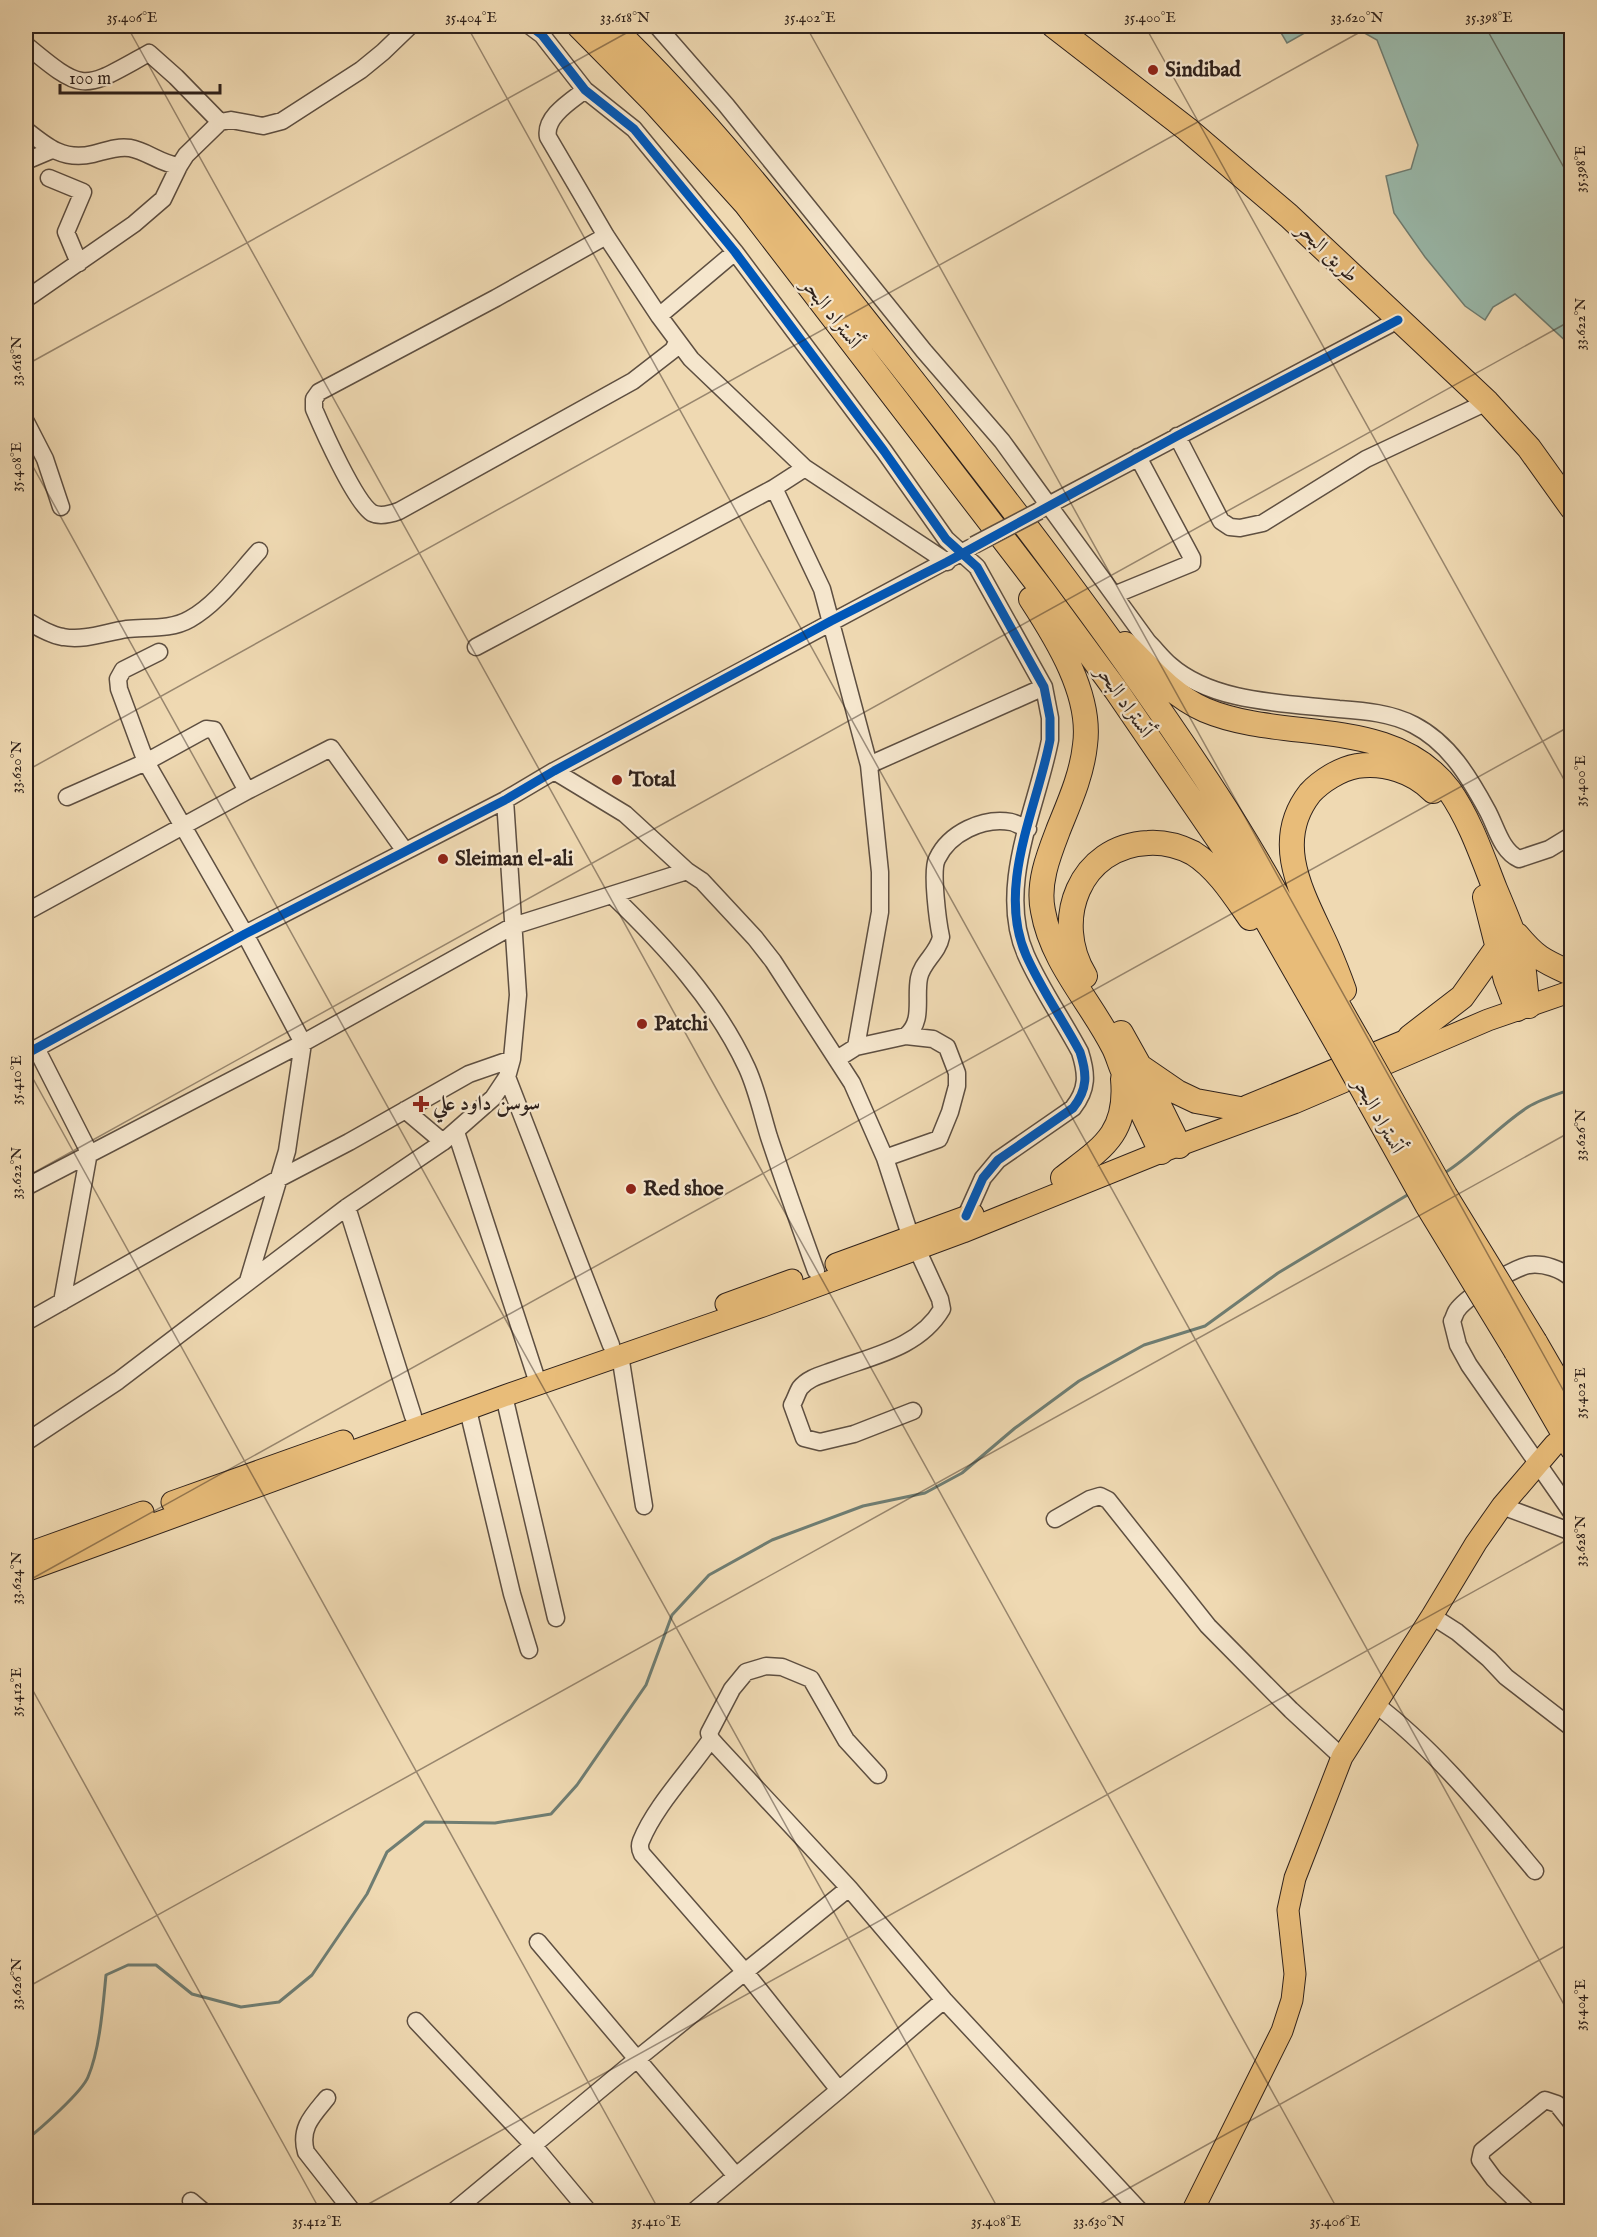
<svg xmlns="http://www.w3.org/2000/svg" width="1597" height="2237" font-family="'IM FELL English',Amiri,serif">
	<rect width="100%" height="100%" fill="#efd9b2"/>
	<filter id="stains"><feTurbulence type="fractalNoise" baseFrequency=".00333" numOctaves="4"/><feColorMatrix values="0 0 0 0 .2 0 0 0 0 .09 0 0 0 0 .02 0 0 0 .5 -.17"/></filter>
	<radialGradient id="worn" r=".72"><stop offset=".6" stop-color="#630" stop-opacity="0"/><stop offset="1" stop-color="#630" stop-opacity=".3"/></radialGradient>
	<path fill="#9abaac" stroke="#6f7d72" stroke-width="1.5" d="M1277 26H1307L1310 30 1287 43Z
		M1352 26H1571V346L1515 294 1493 307 1485 320 1465 306 1425 257 1394 213 1386 176 1411 169 1418 145 1377 40Z"/>
	<g fill="none" stroke-linecap="round" stroke-linejoin="round">
		<path stroke="#6f7d72" stroke-width="3" d="M1443 1174C1474 1155 1497 1127 1528 1107 1541 1099 1558 1094 1572 1089
			M26 2140C40 2129 82 2092 88 2077 100 2049 103 2005 106 1975L128 1965H156L192 1994 241 2007 279 2002 312 1975 367 1894 387 1852 425 1822 495 1823 551 1814 577 1785 646 1685 672 1615 709 1575 772 1540 863 1506 925 1493 962 1473 1015 1428 1079 1381 1144 1345 1205 1326 1278 1273 1409 1194"/>
		<defs>
			<path id="minor" d="M530 26 542 35 585 90 634 129 735 252 884 451 946 539 977 567 1044 687 1050 718V740C1037 808 996 887 1026 955 1041 989 1063 1020 1080 1052 1087 1074 1088 1089 1073 1108L998 1160 983 1178 966 1216
				M657 26 726 105 924 351 1002 441 1148 642C1156 650 1162 658 1170 665 1213 703 1285 703 1339 709 1365 711 1391 713 1414 725 1449 743 1469 777 1487 810 1496 826 1501 851 1519 859L1549 849 1572 835
				M26 45C86 95 83 89 149 53L176 77 220 122
				M585 90C571 101 544 117 548 137L606 236 659 316 691 359 805 468 947 562
				M26 130C47 147 64 161 93 154 105 151 117 146 130 148 147 151 161 164 179 166
				M26 161 52 150
				M49 178 83 192 66 232 79 263
				M606 236 496 298 319 392 314 399V409C323 430 355 502 372 513 380 517 391 514 399 511L633 381 673 350 677 342
				M26 299 134 224 163 199 179 166 186 155 220 122 231 120 263 126 282 121 361 70 383 52 410 26
				M659 316 735 252
				M26 422 45 459 61 507
				M1177 436 1221 521 1230 527 1240 528 1263 523 1366 459 1487 402
				M805 468 774 488 822 589 869 765 880 872V912L856 1047 837 1059
				M1041 509 1398 320
				M1114 595 1192 563V558L1138 457
				M26 620C37 627 50 635 63 637 85 641 106 632 127 629 148 627 171 630 190 619 217 604 238 574 259 551
				M476 647 774 488
				M869 765 1044 687
				M554 771 625 814 687 871 702 881 755 938 773 961 852 1083 885 1158 910 1235
				M247 791 214 730 206 729 146 762 245 934 303 1043 287 1151 248 1281
				M67 797 146 762 119 689 118 679 123 670 159 652
				M613 896C665 946 716 1001 747 1068 757 1090 762 1114 769 1137 784 1182 800 1227 816 1271
				M26 912 247 791 331 748 405 851
				M906 1036C924 1021 915 999 919 978 922 962 938 953 941 937 938 923 931 871 937 859 949 833 983 817 1011 822 1016 823 1022 827 1028 829
				M856 1047 906 1036 933 1039 947 1047 957 1073V1086L950 1112 939 1139 885 1158
				M36 1048 89 1152 62 1302
				M26 1054 245 934 505 800 554 771 970 548
				M507 1077 611 1345
				M405 1110 443 1142
				M456 1132 535 1374
				M26 1187 303 1043 513 926 687 871
				M347 1207 413 1416
				M1572 1279C1562 1269 1543 1263 1529 1265 1513 1268 1468 1296 1458 1309 1455 1312 1454 1318 1452 1321L1458 1345 1469 1365 1572 1513
				M26 1322 280 1178 349 1142 469 1074 512 1059
				M620 1355 644 1506
				M504 1396 556 1618
				M468 1410 512 1594 529 1650
				M913 1411 854 1434 820 1442 804 1438 792 1405C795 1400 797 1393 800 1388 808 1378 821 1375 832 1371 872 1356 919 1348 942 1309L940 1299 917 1249
				M26 1442 118 1381 347 1207 443 1142 493 1098 507 1077 512 1059 518 995 505 800
				M1502 1506 1572 1532
				M1055 1519 1090 1499 1100 1496 1108 1500 1208 1626 1291 1710 1342 1757
				M1432 1616 1457 1632 1489 1659 1506 1677 1572 1728
				M1375 1704C1435 1749 1487 1814 1535 1871
				M711 1739C690 1770 655 1806 641 1841 639 1846 640 1850 642 1854L745 1972 839 2090
				M878 1775 846 1740 811 1679 782 1667 766 1666 746 1672 732 1689 709 1733 711 1739 718 1747 849 1888 944 2000 1141 2212
				M538 1942 736 2176
				M416 2021 533 2145 589 2212
				M327 2098C313 2115 299 2128 306 2152L353 2212
				M191 2201 204 2212
				M453 2212 637 2059 849 1888
				M693 2212 839 2090 944 2000
				M1528 2212 1494 2179 1480 2160 1482 2151 1545 2100 1557 2104 1572 2123"/>
			<path id="major" d="M1247 1106 1426 1032
				M836 1264 973 1214
				M726 1304 792 1280
				M172 1502 343 1441
				M26 1554 143 1512
				M26 1571 504 1396 763 1306 963 1232 1161 1152 1294 1103 1488 1020 1572 991
				M1192 2212 1282 2031 1292 2000 1295 1974 1288 1910 1295 1878 1342 1757 1432 1616 1476 1543 1502 1506 1555 1444"/>
			<path id="highway" d="M579 26 652 100 746 204 1044 592 1116 690 1231 858 1339 1047
				M611 26C710 121 795 231 880 339 997 487 1113 636 1216 794 1269 874 1311 960 1359 1042
				M1054 26 1187 129 1289 216 1487 402 1529 448 1572 508
				M1031 599C1057 639 1092 695 1085 745 1082 774 1070 801 1059 828 1049 854 1037 883 1043 911 1052 963 1091 1002 1114 1048 1118 1056 1120 1065 1124 1073 1136 1100 1149 1126 1161 1152
				M1125 644C1149 668 1173 696 1205 710 1283 743 1393 715 1449 790 1470 820 1482 856 1495 889 1505 913 1516 937 1522 961 1526 976 1524 991 1529 1006
				M1485 897 1506 980 1517 1009
				M1517 935C1537 959 1544 961 1572 974
				M1085 976C1051 920 1080 846 1148 843 1163 842 1179 846 1193 853 1217 868 1234 895 1250 918
				M1344 990C1339 976 1333 961 1327 947 1305 898 1270 844 1310 793 1321 781 1340 769 1357 766 1384 762 1414 771 1433 791
				M1121 1033 1140 1067 1179 1146
				M1410 1037 1462 997 1497 948
				M1142 1068 1177 1092 1196 1101 1240 1109
				M1063 1178C1102 1148 1128 1134 1123 1079
				M1535 1342 1572 1406
				M1516 1351 1572 1448"/>
		</defs>
		<use href="#minor" stroke="#5e4f41" stroke-width="19"/>
		<use href="#major" stroke="#2e211b" stroke-width="23"/>
		<use href="#highway" stroke="#2e211b" stroke-width="26"/>
		<use href="#minor" stroke="#f5e6cd" stroke-width="16"/>
		<use href="#major" stroke="#e8bc79" stroke-width="21"/>
		<use href="#highway" stroke="#e8bc79" stroke-width="24"/>
		<defs>
			<path id="minor-bridge" d="M974 545 1039 511"/>
			<path id="highway-bridge" d="M1359 1042 1445 1195 1535 1342
				M1339 1047 1427 1205 1516 1351"/>
		</defs>
		<use href="#minor-bridge" stroke="#5e4f41" stroke-width="19" stroke-linecap="butt"/>
		<use href="#highway-bridge" stroke="#2e211b" stroke-width="26" stroke-linecap="butt"/>
		<use href="#minor-bridge" stroke="#f5e6cd" stroke-width="16"/>
		<use href="#highway-bridge" stroke="#e8bc79" stroke-width="24"/>
		<defs>
			<path id="cycleway" d="M530 26 542 35 585 90 634 129 735 252 884 451 946 539 977 567 1044 687 1050 718V740C1037 808 996 887 1026 955 1041 989 1063 1020 1080 1052 1087 1074 1088 1089 1073 1108L998 1160 983 1178 966 1216
				M26 1054 245 934 505 800 554 771 831 621 947 562 1177 436 1398 320"/>
		</defs>
		<use href="#cycleway" stroke="#f5e6cd" stroke-width="13"/>
		<use href="#cycleway" stroke="#0057b8" stroke-width="9"/>
	</g>
	<path fill="none" stroke="#2e211b" stroke-width="1.5" stroke-opacity="0.45" d="M127 26 1339 2212M467 26 1572 2019M806 26 1572 1406M1145 26 1572 794M1485 26 1572 182M26 365 639 26M26 454 1000 2212M26 771 1371 26M26 1066 660 2212M26 1177 1572 320M26 1582 1572 725M26 1678 321 2212M26 1988 1572 1131M354 2212 1572 1537M1086 2212 1572 1942"/>
	<g fill="#8f2418" stroke="#f5e6cd" stroke-width="2">
		<circle cx="1153" cy="70" r="6"/>
		<circle cx="617" cy="780" r="6"/>
		<circle cx="443" cy="859" r="6"/>
		<circle cx="642" cy="1024" r="6"/>
		<path d="M418 1095h6v6h6v6h-6v6h-6v-6h-6v-6h6z"/>
		<circle cx="631" cy="1189" r="6"/>
	</g>
	<g text-anchor="middle" dominant-baseline="central" stroke-width="4.5" stroke-linejoin="round" paint-order="stroke">
		<g font-size="21" font-weight="bold" fill="#2e211b" stroke="#f5e6cd" text-anchor="start">
			<text x="1165" y="70">Sindibad</text>
			<text x="629" y="780">Total</text>
			<text x="455" y="859">Sleiman el-ali</text>
			<text x="654" y="1024">Patchi</text>
			<text x="433" y="1104">سوسن داود علي</text>
			<text x="643" y="1189">Red shoe</text>
		</g>
		<g font-size="21" fill="#2e211b" stroke="#f5e6cd">
			<text transform="translate(1327 253) rotate(44)">طريق البحر</text>
			<text transform="translate(831 314) rotate(52)">أتستراد البحر</text>
			<text transform="translate(1124 702) rotate(55)">أتستراد البحر</text>
			<text transform="translate(1378 1116) rotate(61)">أتستراد البحر</text>
		</g>
	</g>
	<rect width="1597" height="2237" fill="none" stroke="#efd9b2" stroke-width="66"/>
	<path d="M60 84v9h160v-9" fill="none" stroke="#2e211b" stroke-width="3"/>
	<text x="69" y="84" font-size="18" fill="#2e211b" stroke="#f5e6cd" stroke-width="4.5" paint-order="stroke">100 m</text>
	<rect x="33" y="33" width="1531" height="2171" fill="none" stroke="#2e211b" stroke-width="2"/>
	<g font-size="15" text-anchor="middle" fill="#2e211b">
		<text x="132" y="22">35.406°E</text>
		<text x="471" y="22">35.404°E</text>
		<text x="625" y="22">33.618°N</text>
		<text x="810" y="22">35.402°E</text>
		<text x="1150" y="22">35.400°E</text>
		<text x="1357" y="22">33.620°N</text>
		<text x="1489" y="22">35.398°E</text>
		<text transform="translate(1580 169) rotate(-90)" y="5">35.398°E</text>
		<text transform="translate(1580 324) rotate(-90)" y="5">33.622°N</text>
		<text transform="translate(16 361) rotate(-90)" y="5">33.618°N</text>
		<text transform="translate(16 467) rotate(-90)" y="5">35.408°E</text>
		<text transform="translate(16 767) rotate(-90)" y="5">33.620°N</text>
		<text transform="translate(1580 781) rotate(-90)" y="5">35.400°E</text>
		<text transform="translate(16 1080) rotate(-90)" y="5">35.410°E</text>
		<text transform="translate(1580 1135) rotate(-90)" y="5">33.626°N</text>
		<text transform="translate(16 1173) rotate(-90)" y="5">33.622°N</text>
		<text transform="translate(1580 1393) rotate(-90)" y="5">35.402°E</text>
		<text transform="translate(1580 1541) rotate(-90)" y="5">33.628°N</text>
		<text transform="translate(16 1578) rotate(-90)" y="5">33.624°N</text>
		<text transform="translate(16 1692) rotate(-90)" y="5">35.412°E</text>
		<text transform="translate(16 1984) rotate(-90)" y="5">33.626°N</text>
		<text transform="translate(1580 2005) rotate(-90)" y="5">35.404°E</text>
		<text x="317" y="2226">35.412°E</text>
		<text x="656" y="2226">35.410°E</text>
		<text x="996" y="2226">35.408°E</text>
		<text x="1099" y="2226">33.630°N</text>
		<text x="1335" y="2226">35.406°E</text>
	</g>
	<rect width="100%" height="100%" filter="url(#stains)"/>
	<rect width="100%" height="100%" fill="url(#worn)"/>
</svg>
